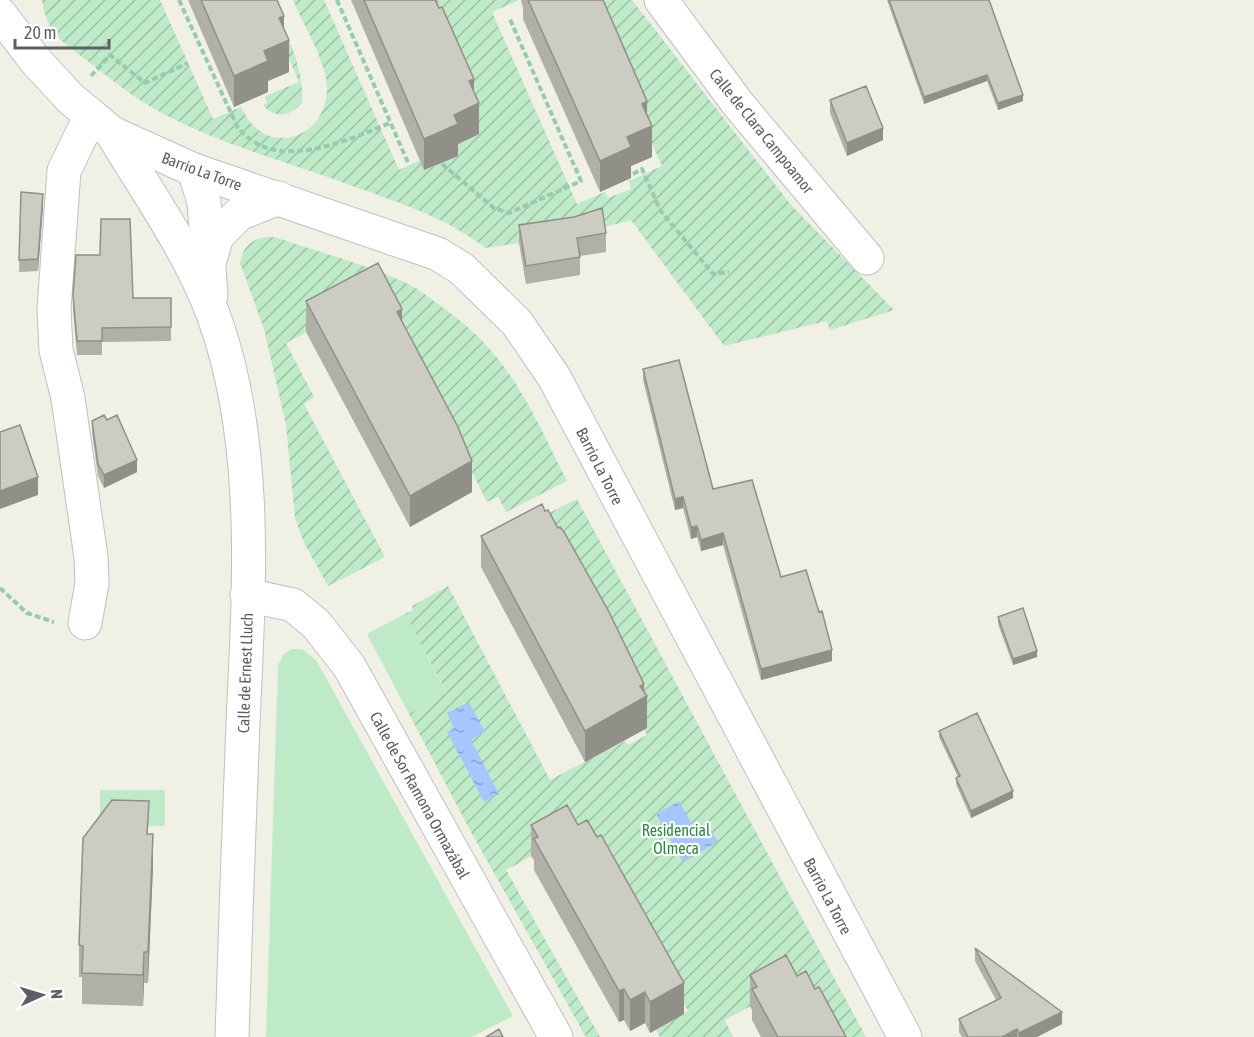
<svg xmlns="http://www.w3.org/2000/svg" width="1254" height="1037" font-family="'Asap Condensed',sans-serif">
	<defs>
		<pattern id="garden-furrows" width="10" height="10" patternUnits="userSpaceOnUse" patternTransform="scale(1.5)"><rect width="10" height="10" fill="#beeac7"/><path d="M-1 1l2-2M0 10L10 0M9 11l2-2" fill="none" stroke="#9ec1a5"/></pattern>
		<pattern id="water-ripples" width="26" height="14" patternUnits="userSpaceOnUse" patternTransform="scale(1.5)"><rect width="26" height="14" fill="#a6c6ff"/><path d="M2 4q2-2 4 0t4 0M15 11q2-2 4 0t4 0" fill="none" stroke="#8aa4d2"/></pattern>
	</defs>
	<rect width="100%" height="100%" fill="#f0f0e4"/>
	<path fill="#beeac7" d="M405 614 447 694 409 714 367 634Z
		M292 649H302L316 660 513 1016 471 1037H266L278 665 284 654Z
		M100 790H165V826H100Z"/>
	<path fill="url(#garden-furrows)" d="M42 0H160L213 119 241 107C264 159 325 141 327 90 328 64 303 24 293 0H324L399 170 421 160 426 170 458 155 421 0H519L492 12 577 204 605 192 608 198 631 189 629 181 662 166 589 0H632L791 205 894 310 830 330 827 321 724 346 631 220 574 235 485 248C446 217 397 202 350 185 287 162 219 144 160 112 134 98 112 80 89 62 63 42 47 35 42 0Z
		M271 0C286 34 304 65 302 102 291 117 276 119 263 105L267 103 265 96 299 82 270 15Z
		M265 237H275C317 252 363 263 404 282 418 288 430 298 442 307 510 354 531 410 567 481L506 512 498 497 487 502 464 456 347 310 286 343 314 397 304 404 385 557 328 586 304 543 295 518 286 425 264 329 240 263C243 248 250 240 265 237Z
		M577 499 866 1037H834L802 978 725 1020 733 1037H660L656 1030 688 1011 584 827 506 870 600 1037H586L471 832 409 714 447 693 405 614 413 610 412 606 448 586 550 780 625 741 628 745 647 735 545 515Z"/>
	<path fill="url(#water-ripples)" d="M469 702 485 732 471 740 499 794 484 802 447 732 454 728 447 713Z
		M679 801 697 833 709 827 718 842 683 862 656 814Z"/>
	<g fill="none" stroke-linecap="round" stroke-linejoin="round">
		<defs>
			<path id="minor" d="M661 0 738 104 867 258
				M112 133C147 192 189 250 213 314 260 441 249 589 243 723 239 828 235 932 232 1037
				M194 170 204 202 211 295
				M209 263 217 236 239 214 279 198
				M247 595 293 605 316 624 349 666 556 1037
				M85 623 92 583 91 557 68 398 56 350 54 309 64 171 90 117"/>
			<path id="secondary" d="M0 14 35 60 70 98 112 133 194 170 438 254 462 269 517 323 554 377 905 1037"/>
		</defs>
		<use href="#minor" stroke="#bec0c7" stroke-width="35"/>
		<use href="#secondary" stroke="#bfc1c9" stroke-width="35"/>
		<path stroke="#96cbb0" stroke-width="4" stroke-dasharray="6 3" stroke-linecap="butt" d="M179 0 237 126C273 175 345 141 390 123
			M337 0 409 165
			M91 76 110 55 145 83 188 63
			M442 164 494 208 509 213 581 181 509 17
			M633 174 642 169 660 210 713 274 729 272
			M0 588 27 613 54 622"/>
		<use href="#minor" stroke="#fff" stroke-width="33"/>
		<use href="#secondary" stroke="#fff" stroke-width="33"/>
	</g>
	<path fill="#b0afa8" d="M188 0H277L284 29 289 72 268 81V92L234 107Z
		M351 0H438V6L474 93 479 134 458 144V156L424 170Z
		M521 0H603L647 115 652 157 631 166V178L600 192 523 19V8Z
		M887 0H989L1023 101 998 110 987 81 924 104Z
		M830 100 883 140 847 156 830 113Z
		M21 192 43 206 38 271 19 272Z
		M519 225 606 233V252L580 256V275L526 284 519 243Z
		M73 295 133 298H171V341L102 342V355H77L73 309Z
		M306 301 402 321 472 492 410 527 306 332Z
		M643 369 713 489 781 577 832 661 761 680 723 545 701 551 697 537 691 539 683 508 675 510 643 380Z
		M92 421 137 472 104 488 98 476 92 433Z
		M545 511 558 528 644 691 647 728 585 762 481 567V536Z
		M998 617 1037 657 1013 665 998 624Z
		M939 731 1013 798 971 818 956 784V778L958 777 939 737Z
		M531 825 684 1014 650 1033 645 1023 630 1031 624 1020 619 1022 534 870V860L531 856Z
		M149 834 153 866 148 983H144L143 1006 82 1004V977H79V945Z
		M975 948 1062 1024 1037 1037H962L959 1032V1019L996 1000 975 961Z
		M750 975 797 976 815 989 846 1037H761L752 1020V1010L750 1006Z"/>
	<path fill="#908f88" d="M284 16V43L289 40V72L268 81V92L234 107V76L264 51 279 18Z
		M987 75V81L924 104V97Z
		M474 79V105L479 103V134L458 144V156L424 170V139L454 115 469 81Z
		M1023 95V101L998 110V103Z
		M647 101V128L652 126V157L631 166V178L600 192V161L642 104Z
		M883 128V140L847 156V143Z
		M43 194V206L38 271V259Z
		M402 309V340L397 312Z
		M137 460V472L104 488V475Z
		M472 461V492L410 527V496Z
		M38 477V495L0 509V491Z
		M683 497V508L675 510V499Z
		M697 526V537L691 539V527Z
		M723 533V545L701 551V540Z
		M832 650V661L761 680V669Z
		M1037 651V657L1013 665V659Z
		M644 684V698L647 696V728L585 762V731Z
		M1013 791V798L971 818V811Z
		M153 834V866L148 983V952Z
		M144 952V983L143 1006V975Z
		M684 983V1014L650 1033V1002Z
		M624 989V1020L619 1022V991Z
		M645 992V1023L630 1031V1000Z
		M1062 1012V1024L1037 1037H1019V1033Z
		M1017 1029V1037H1002Z"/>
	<path fill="#cdccc3" stroke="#908f88" stroke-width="1.5" d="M201 0H277L284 16 279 18 289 40 264 51 268 61 234 76Z
		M364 0H435L439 8 442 7 474 79 469 81 479 103 454 115 458 124 424 139Z
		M528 0H603L647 101 642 104 652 126 627 137 631 147 600 161Z
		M889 0H989L1023 95 998 103 987 75 924 97Z
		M866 86 883 128 847 143 830 100Z
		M21 192 43 194 38 259 19 260Z
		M602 208 606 233 577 238 580 257 526 266 519 225 574 217Z
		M101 219H130L133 298H171V327L102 328V341H77L73 295 76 255H100Z
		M378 263 402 309 397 312 457 425 472 461 410 496 306 301Z
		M679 360 713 489 752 480 781 577 806 570 819 612 822 611 832 650 761 669 723 533 701 540 697 526 691 527 683 497 675 499 643 369Z
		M104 415 107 420 117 415 137 460 104 475 98 464 92 421Z
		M20 425 38 477 0 491V432Z
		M542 504 545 511 548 510 558 528 560 527 564 532 608 610 644 684 640 686 647 696 585 731 481 536Z
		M1023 608 1037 651 1013 659 998 617Z
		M977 713 1013 791 971 811 956 778 960 776 939 731Z
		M112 800 149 801 147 834H153L148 952H144L143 975 82 973 83 946 79 945 83 838Z
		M567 805 578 825 587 820 597 837 601 835 684 983 650 1002 645 992 630 1000 624 989 619 991 534 839 538 837 531 825Z
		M975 948 1062 1012 1019 1033 1017 1029 1002 1037H968L959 1019 1001 998Z
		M786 955 797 976 806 971 815 989 819 987 846 1037H778L752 989 757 987 750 975Z
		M499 1029 503 1037H486Z"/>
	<g text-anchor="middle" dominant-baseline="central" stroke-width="4.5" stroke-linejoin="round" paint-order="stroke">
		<g font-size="16" fill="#5c5f66" stroke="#fff">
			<text transform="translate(762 131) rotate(51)">Calle de Clara Campoamor</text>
			<text transform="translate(202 171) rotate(20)">Barrio La Torre</text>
			<text transform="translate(600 466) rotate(63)">Barrio La Torre</text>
			<text transform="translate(245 673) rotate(-88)">Calle de Ernest Lluch</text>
			<text transform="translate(420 795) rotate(61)">Calle de Sor Ramona Ormazábal</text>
			<text transform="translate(828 896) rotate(62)">Barrio La Torre</text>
		</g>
		<g font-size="16" fill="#2c8642" stroke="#fff">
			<text x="676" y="830">Residencial<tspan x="676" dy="18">Olmeca</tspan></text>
		</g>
	</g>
	<g transform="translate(42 995) rotate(86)" stroke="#ffffff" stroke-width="4.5" paint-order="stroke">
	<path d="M0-4.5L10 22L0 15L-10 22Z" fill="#5c5f66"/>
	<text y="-9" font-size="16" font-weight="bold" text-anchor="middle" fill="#5c5f66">N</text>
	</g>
	<path d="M15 39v9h94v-9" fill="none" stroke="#5c5f66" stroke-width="3"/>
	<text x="24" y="39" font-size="18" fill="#5c5f66" stroke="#ffffff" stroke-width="4.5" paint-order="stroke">20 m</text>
</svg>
